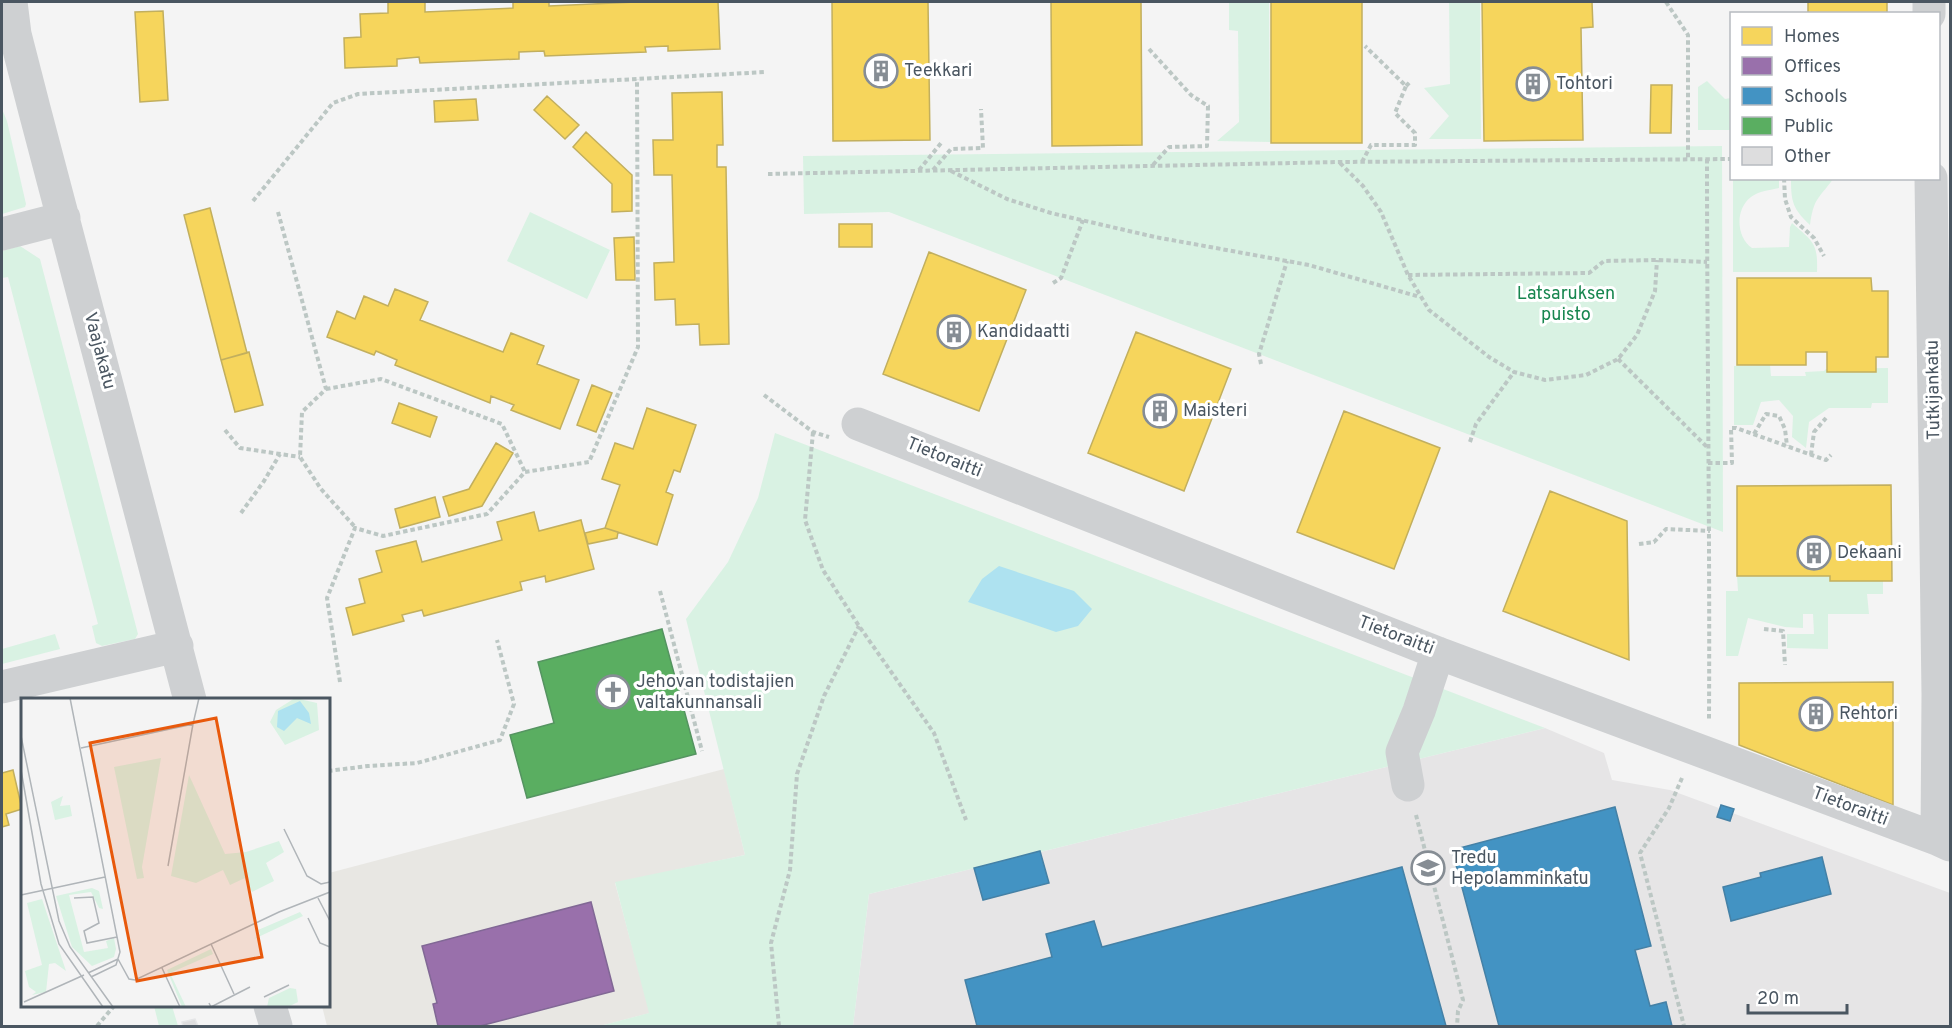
<svg xmlns="http://www.w3.org/2000/svg" width="1952" height="1028" font-family="Overpass,sans-serif">
	<rect width="100%" height="100%" fill="#f4f4f4"/>
	<path fill="#e8e7e3" d="M724 769 745 855 615 883 650 1013 600 1026H327L322 1006H328L329 873Z"/>
	<path fill="#e6e5e6" d="M1545 728 1604 753 1612 780 1670 790 1950 893V1026H853L869 894Z"/>
	<path fill="#d9f2e3" d="M1229 2H1269L1270 142 1217 141 1239 122 1238 31 1229 30Z
		M1449 2H1473V3H1480L1481 139H1429L1449 116 1424 88 1450 84Z
		M1707 81 1725 99 1731 98V130H1698V87Z
		M2 109 7 121 26 204 25 207 2 214Z
		M1722 146 1723 532 889 212 804 214 803 156Z
		M1733 179H1779V188C1770 190 1759 191 1751 197 1735 209 1736 237 1752 248L1789 247 1790 227 1792 223C1813 242 1818 242 1817 272H1733Z
		M1791 179H1833C1818 200 1814 197 1810 225 1793 209 1791 202 1791 179Z
		M530 212 610 250 587 299 507 261Z
		M20 246 40 259 138 634 135 639 102 646 96 643 92 626 98 624 8 277 2 278V251Z
		M1770 365 1771 376H1806L1805 372 1824 371 1826 369 1888 368V403H1872L1871 408H1829L1809 422 1806 448 1792 437 1793 416 1779 400 1761 402 1753 425H1734V366Z
		M775 433 1545 728 869 894 853 1026H600L649 1013 615 882 745 855 686 619 728 562 758 498Z
		M1737 576H1830V581H1883V594H1867L1869 614H1828V649L1787 648V634H1814L1813 614H1803V628L1785 627 1748 618 1738 656H1726V591H1738Z
		M55 634 60 649 2 664V649Z
		M154 1006H172L178 1026H159Z"/>
	<path fill="#aee2f0" d="M999 566 1074 591 1092 609 1078 626 1056 632 968 602 982 579Z"/>
	<path fill="#f6d55c" stroke="#c2af5e" stroke-width="1.5" d="M388 2H425V12L513 8V2H549V6L636 2H718L720 49 668 51V46L645 47 646 52 545 56 544 51 519 52V59L420 63 419 57 397 59V66L345 68 344 38 361 37 360 14 388 13Z
		M832 2H928L930 140 833 141Z
		M1051 2H1141L1142 145 1052 146Z
		M1271 2H1362V143H1271Z
		M1482 2H1592L1593 27 1581 28 1583 140 1484 141Z
		M1808 2H1887V14H1808Z
		M163 11 168 100 140 102 135 12Z
		M1651 85H1672L1671 133H1650Z
		M722 92 723 145H717V167H726L729 344 700 345 699 324 676 325 675 299 655 300 654 263 674 262 672 175H654L653 140H673L672 93Z
		M547 96 579 125 565 139 534 110Z
		M476 99 478 120 435 122 434 101Z
		M586 132 632 175V211L612 212V184L573 147Z
		M210 208 247 353 221 360 184 215Z
		M839 224H872V247H839Z
		M634 237 635 280H616L614 238Z
		M929 252 1026 290 979 411 883 374Z
		M1737 278H1871L1872 291H1888V357H1876V372H1827V352H1806V365H1737Z
		M395 289 428 302 420 320 503 352 511 333 544 346 537 364 579 380 560 429 511 410 514 405 491 396 490 403 395 365 397 360 376 351 374 355 327 337 337 311 355 319 364 296 388 306Z
		M1136 332 1231 369 1184 491 1088 453Z
		M249 352 263 405 235 412 221 360Z
		M592 385 612 393 596 432 577 425Z
		M399 403 437 417 430 437 392 423Z
		M647 408 696 425 680 472 674 470 666 492 673 495 657 545 605 528 620 485 602 479 615 443 633 449Z
		M1344 411 1440 448 1394 569 1297 532Z
		M496 443 513 453 482 506 449 516 443 497 469 489Z
		M1891 485 1892 581H1830V576H1737V486Z
		M1550 491 1627 521 1629 660 1503 611Z
		M435 497 440 517 400 528 395 509Z
		M534 512 539 531 581 520 594 569 546 582 545 576 520 582 522 590 424 616 422 610 402 615 404 621 353 635 346 608 365 603 359 579 382 572 376 551 416 541 422 562 502 540 497 522Z
		M605 528 618 532 617 538 588 544 585 533Z
		M1893 682V805L1739 745V683Z
		M13 770 22 809 6 814 9 825 2 827V773Z"/>
	<path fill="#9970ab" stroke="#816895" stroke-width="1.5" d="M591 902 614 991 480 1026H438L433 1004 437 1003 422 946Z"/>
	<path fill="#4393c3" stroke="#4581a6" stroke-width="1.5" d="M1721 805 1734 809 1730 821 1717 817Z
		M1615 807 1651 946 1635 950 1650 1006 1666 1002 1672 1026H1499L1452 850Z
		M1040 851 1049 883 983 900 974 868Z
		M1822 857 1831 894 1731 921 1723 887 1761 877 1760 873Z
		M1402 867 1446 1026H977L965 980 1052 957 1046 934 1094 921 1102 947Z"/>
	<path fill="#5aae61" stroke="#559461" stroke-width="1.5" d="M662 629 696 754 527 798 510 735 554 723 538 662Z"/>
	<path fill="#ddddde" stroke="#e5e6e7" stroke-width="1.5" d="M195 1019 198 1026H183L182 1022Z"/>
	<g fill="none" stroke-linecap="round" stroke-linejoin="round">
		<path stroke="#bcc7c4" stroke-width="4" stroke-dasharray="4.5 3" stroke-linecap="butt" d="M1666 2 1688 35V159
			M1149 49 1191 95 1208 106 1207 146 1169 147 1152 166
			M1406 86 1411 81
			M1707 159C1707 346 1710 533 1709 719
			M1362 162 1371 145H1415V133L1395 113 1406 86 1365 46
			M1340 163 1363 186 1381 212 1408 275 1429 310 1489 357 1514 372 1545 380 1586 375 1618 359 1637 335 1655 291 1657 260
			M919 170 942 142
			M933 170 951 149 983 148 981 109
			M951 171 1007 199 1051 213 1155 237 1309 265 1420 297
			M768 174 1339 162 1732 159
			M1784 178 1785 199 1791 217 1814 238 1824 256
			M253 201 333 103 358 94 766 72
			M278 212 326 389 302 412 300 457 321 489 355 527
			M1408 275 1589 273 1604 261 1657 260 1707 262
			M1053 283 1061 278 1083 220
			M1618 359 1707 447
			M1261 364 1259 354 1287 261
			M326 389 381 379 502 424 525 472
			M764 395 813 432 829 437
			M225 430 240 448 300 457
			M813 432 805 520 823 570 859 626 934 733 966 820
			M1754 434 1766 414 1779 416 1785 429 1787 446
			M1470 442 1476 424 1514 372
			M1811 455 1814 432 1826 418
			M1708 463H1732L1731 428H1736L1826 460 1831 455
			M241 513 264 481 280 454
			M1639 544 1654 542 1666 529 1710 531
			M660 591 702 751
			M1764 629 1783 631 1785 665
			M340 682 327 598 355 528 383 536 487 514 525 472 589 462 638 347 637 79
			M328 771 368 766 417 763 500 740 514 704 497 640
			M1682 778 1669 808 1640 853 1684 1026
			M1416 815 1463 1000 1458 1011 1457 1026
			M97 1026 114 1006
			M779 1026 771 943 790 870 797 774 824 696 859 626"/>
		<path stroke="#ced0d2" stroke-width="33" d="M11 2 15 34 34 108 190 700
			M1929 2V14
			M1931 178 1938 694 1937 839 1950 845
			M2 234 64 218
			M858 424 1438 653 1937 839
			M2 687 177 646
			M1408 785 1402 752 1419 711 1438 653
			M270 1006 276 1026"/>
	</g>
	<defs>
		<symbol id="building-ring" viewBox="-11 -11 22 22"><circle r="9.5" fill="#fff" stroke="#868d94" stroke-width="1.5"/><path d="M-4-6H4V6H1V3H-1V6H-4ZM-2.5-4.3h1.7v1.8h-1.7ZM.8-4.3h1.7v1.8H.8ZM-2.5-1h1.7V.8h-1.7ZM.8-1h1.7V.8H.8Z" fill="#868d94"/></symbol>
		<symbol id="church-ring" viewBox="-11 -11 22 22"><circle r="9.5" fill="#fff" stroke="#868d94" stroke-width="1.5"/><path d="M-1.2-6h2.4v3.5h3.3v2.4h-3.3V6h-2.4V-.1h-3.3v-2.4h3.3Z" fill="#868d94"/></symbol>
		<symbol id="school-ring" viewBox="-11 -11 22 22"><circle r="9.5" fill="#fff" stroke="#868d94" stroke-width="1.5"/><path d="M0-5L7-2L0 1L-7-2ZM-4 1L0 2.5L4 1V4Q0 6-4 4Z" fill="#868d94"/></symbol>
	</defs>
	<g fill-rule="evenodd">
		<use href="#building-ring" x="862" y="52" width="38" height="38"/>
		<use href="#building-ring" x="1514" y="65" width="38" height="38"/>
		<use href="#building-ring" x="935" y="313" width="38" height="38"/>
		<use href="#building-ring" x="1141" y="392" width="38" height="38"/>
		<use href="#building-ring" x="1795" y="534" width="38" height="38"/>
		<use href="#church-ring" x="594" y="673" width="38" height="38"/>
		<use href="#building-ring" x="1797" y="695" width="38" height="38"/>
		<use href="#school-ring" x="1409" y="849" width="38" height="38"/>
	</g>
	<g text-anchor="middle" dominant-baseline="central" stroke-width="6" stroke-linejoin="round" paint-order="stroke">
		<g font-size="18" fill="#4a5661" stroke="#fff" text-anchor="start">
			<text x="904" y="71">Teekkari</text>
			<text x="1556" y="84">Tohtori</text>
			<text x="977" y="332">Kandidaatti</text>
			<text x="1183" y="411">Maisteri</text>
			<text x="1837" y="553">Dekaani</text>
			<text x="636" y="682">Jehovan todistajien<tspan x="636" dy="21">valtakunnansali</tspan></text>
			<text x="1839" y="714">Rehtori</text>
			<text x="1451" y="858">Tredu<tspan x="1451" dy="21">Hepolamminkatu</tspan></text>
		</g>
		<g font-size="18" fill="#17864f" stroke="#fff">
			<text x="1566" y="294">Latsaruksen<tspan x="1566" dy="21">puisto</tspan></text>
		</g>
		<g font-size="18" fill="#4a5661" stroke="#fff">
			<text transform="translate(99 351) rotate(75)">Vaajakatu</text>
			<text transform="translate(1934 390) rotate(-91)">Tutkijankatu</text>
			<text transform="translate(944 458) rotate(22)">Tietoraitti</text>
			<text transform="translate(1396 636) rotate(21)">Tietoraitti</text>
			<text transform="translate(1850 807) rotate(21)">Tietoraitti</text>
		</g>
	</g>
	<g transform="translate(21 698)">
		<rect width="309" height="309" fill="#f4f4f4"/>
		<path d="M274 0 296 5 298 32 264 47 249 24 255 12ZM140 60 121 169 123 180 116 181 93 69ZM168 77 204 156 225 154 258 143 263 154 245 165 253 183 231 194 224 180 209 187 202 172 175 185 150 178ZM42 98 39 108 49 107 51 118 34 122 30 104ZM71 190 78 193 82 211 78 210 70 194 48 197 63 254 87 250 85 243 93 240 95 251 93 259 71 268 51 249 35 198ZM21 201 45 273 34 265 28 266 25 294 11 297 15 294 8 289 4 273 21 267 6 205ZM279 214 282 218 233 241 239 236 237 232ZM190 251 192 256 149 275 165 309H161L146 272ZM269 290 275 291 277 304 267 309H246L248 300Z" fill="#d9f2e3"/>
		<path d="M279 3 288 15 290 26 276 20 263 33 256 29 257 13Z" fill="#aee2f0"/>
		<path fill="none" stroke="#b0b5b9" stroke-width="1.5" d="M49 0 99 254 95 267 70 279M0 38 38 223 49 249 92 309M60 50 172 26 178 0M0 72 20 186 38 246 82 309M263 131 286 178 300 186 309 184M147 168 172 26M0 197 84 179M53 200 72 199 78 225 63 233 66 245 96 239M297 200 309 223M287 220 299 245 309 249M190 246 213 296M97 261 108 281 114 282 258 214 309 194M141 270 159 309M67 275 97 261M243 299 268 287M3 304 63 277M188 305 190 309 229 289"/>
		<path fill="#e8590c" fill-opacity="0.15" stroke="#e8590c" stroke-width="3" d="M195 20 241 259 116 283 69 45Z"/>
		<rect width="309" height="309" fill="none" stroke="#4a5661" stroke-width="3"/>
	</g>
	<rect width="1952" height="1028" fill="none" stroke="#4a5661" stroke-width="6"/>
	<rect x="1730" y="12" width="210" height="168" fill="#ffffff" stroke="#b7bbc0" stroke-width="1.5"/>
	<rect x="1742" y="27" width="30" height="18" fill="#f6d55c" stroke="#b7bbc0" stroke-width="1.5"/>
	<text x="1784" y="42" font-size="18" fill="#4a5661">Homes</text>
	<rect x="1742" y="57" width="30" height="18" fill="#9970ab" stroke="#b7bbc0" stroke-width="1.5"/>
	<text x="1784" y="72" font-size="18" fill="#4a5661">Offices</text>
	<rect x="1742" y="87" width="30" height="18" fill="#4393c3" stroke="#b7bbc0" stroke-width="1.5"/>
	<text x="1784" y="102" font-size="18" fill="#4a5661">Schools</text>
	<rect x="1742" y="117" width="30" height="18" fill="#5aae61" stroke="#b7bbc0" stroke-width="1.5"/>
	<text x="1784" y="132" font-size="18" fill="#4a5661">Public</text>
	<rect x="1742" y="147" width="30" height="18" fill="#ddddde" stroke="#b7bbc0" stroke-width="1.5"/>
	<text x="1784" y="162" font-size="18" fill="#4a5661">Other</text>
	<path d="M1748 1004v9h99v-9" fill="none" stroke="#4a5661" stroke-width="3"/>
	<text x="1757" y="1004" font-size="18" fill="#4a5661" stroke="#ffffff" stroke-width="4.5" paint-order="stroke">20 m</text>
</svg>
